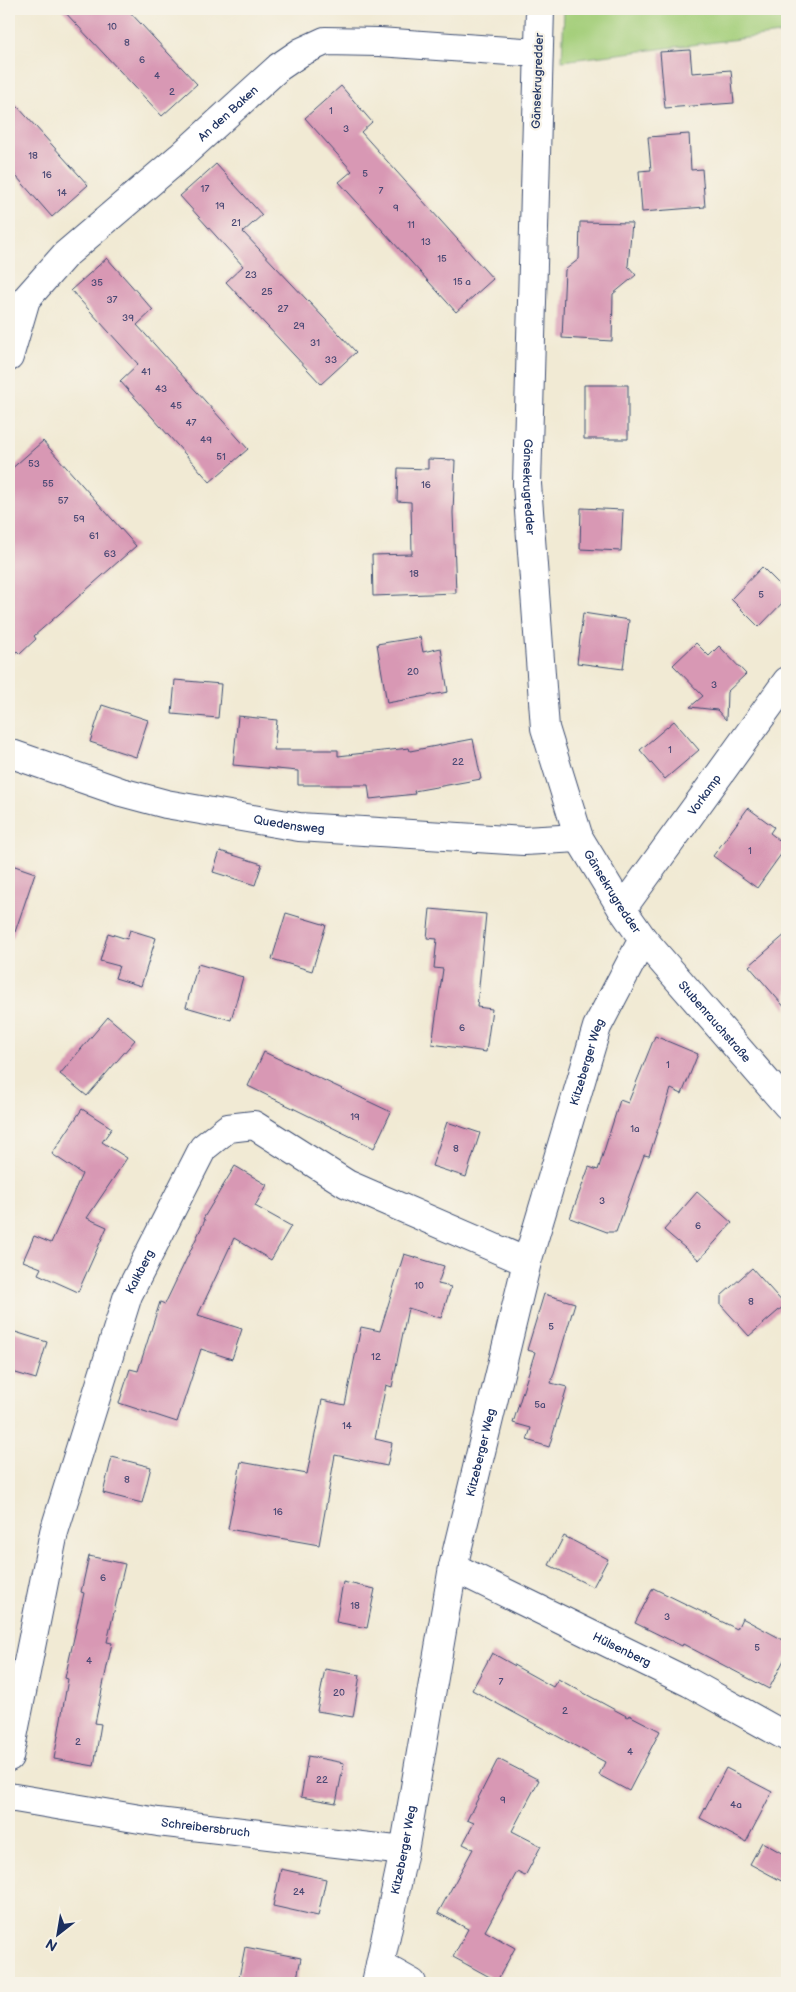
<svg xmlns="http://www.w3.org/2000/svg" width="796" height="1992" font-family="'Balsamiq Sans',sans-serif">
	<rect width="100%" height="100%" fill="#f7f3e8"/>
	<filter id="ink" filterUnits="userSpaceOnUse"><feTurbulence type="fractalNoise" baseFrequency=".02" numOctaves="2"/><feDisplacementMap in="SourceGraphic" scale="10" xChannelSelector="R" yChannelSelector="G"/><feConvolveMatrix kernelMatrix="1 2 1 2 8 2 1 2 1" color-interpolation-filters="sRGB"/></filter>
	<filter id="wash" filterUnits="userSpaceOnUse"><feTurbulence type="fractalNoise" baseFrequency=".0096" numOctaves="4" result="noise"/><feDisplacementMap in="SourceGraphic" scale="20" xChannelSelector="R" yChannelSelector="G"/><feGaussianBlur stdDeviation="1.12" result="paint"/><feColorMatrix in="noise" values="0 0 0 0 0 0 0 0 0 0 0 0 0 0 0 0 0 1.4 0 .05"/><feComposite in="paint" operator="in"/></filter>
	<g filter="url(#wash)">
		<rect width="100%" height="100%" fill="#f1ead4"/>
		<path fill="#a5cf7b" stroke="#607f6c" d="M564 9H787V33L562 61Z"/>
		<g id="blocks">
			<path fill="#d898b4" d="M62 9H127L197 84 162 116Z
				M690 50 692 73 731 70 734 103 665 108 660 52Z
				M341 86 372 122 361 132 493 279 456 312 339 182 352 171 305 118Z
				M9 97 88 185 52 217 9 168Z
				M689 134 691 170 702 169 705 207 642 212 639 171 651 170 648 137Z
				M216 164 262 215 243 232 356 352 321 384 226 282 243 266 180 196Z
				M580 222 632 223 628 266 636 275 613 294 612 341 562 338 565 270 579 259Z
				M107 258 153 310 137 325 248 449 210 482 120 381 138 364 71 290Z
				M584 385H628V439H584Z
				M43 441 136 546 34 636 36 639 20 654 17 651 9 658V471Z
				M428 459 455 460 453 513 456 593 373 596 372 555 412 554 411 502 397 501 398 468 428 469Z
				M581 508 623 510 621 551 580 549Z
				M762 567 787 592V598L759 627 731 599Z
				M583 613 629 620 623 669 577 663Z
				M420 637 423 652 441 648 448 692 387 703 377 644Z
				M696 643 709 656 719 646 746 674 727 692 726 720 717 710 690 707 703 696 673 665Z
				M175 680 221 684 218 718 172 714Z
				M102 705 148 720 136 757 90 742Z
				M238 716 277 720 274 750H338V756L409 748 410 751 473 739 481 779 414 791 415 794 370 799 368 785H298V771L233 765Z
				M674 721 699 750 665 779 640 750Z
				M748 808 774 827 770 833 787 846 757 888 713 856Z
				M220 851 262 864 255 885 213 872Z
				M9 864 35 873 13 938 9 937Z
				M430 909 486 914 477 1007 492 1009 486 1052 432 1044 443 969 434 968 437 939 427 938Z
				M286 913 326 925 312 971 272 959Z
				M130 930 156 938 141 986 115 978 119 966 100 961 108 933 127 939Z
				M787 933V1010L749 966Z
				M198 964 243 977 231 1020 186 1007Z
				M108 1017 135 1040 87 1096 60 1074Z
				M655 1036 698 1054 682 1094 671 1089 649 1156 644 1155 616 1232H607L570 1218 589 1167 598 1170 620 1100 628 1103Z
				M264 1052 391 1112 374 1148 248 1086Z
				M82 1109 112 1128 102 1142 127 1158 87 1218 107 1227 78 1292 38 1274 41 1268 23 1261 34 1236 51 1243 82 1174 52 1154Z
				M447 1122 480 1133 466 1177 432 1166Z
				M235 1166 267 1185 255 1206 291 1226 271 1260 234 1238 198 1315 242 1329 232 1359 201 1349 177 1422 119 1403 130 1369 138 1371 160 1302 165 1304 205 1220 203 1219Z
				M697 1192 732 1223 699 1260 664 1230Z
				M404 1254 444 1266 438 1284 451 1287 441 1318 408 1308 392 1387 386 1385 375 1439 392 1443 387 1466 335 1455 319 1545 228 1529 241 1462 307 1474 322 1400 345 1405 361 1327 380 1331Z
				M752 1268 785 1305 749 1336 721 1305V1296Z
				M544 1294 575 1303 551 1383 567 1387 549 1447 527 1440 531 1428 513 1423 535 1352 527 1350Z
				M9 1330 47 1342 36 1379 9 1371Z
				M112 1457 151 1467 142 1503 103 1493Z
				M564 1536 608 1559 593 1587 549 1565Z
				M89 1556 125 1564 107 1642 112 1643 95 1723 101 1724 94 1766 54 1759 68 1679 65 1678 84 1593 81 1592Z
				M343 1582 375 1589 367 1628 336 1622Z
				M653 1588 737 1629 742 1618 787 1642V1654L769 1689 683 1644 682 1646 635 1623Z
				M492 1653 553 1687 558 1679 628 1717 629 1715 660 1731 629 1791 599 1775 605 1762 472 1690Z
				M325 1669 360 1675 353 1717 317 1711Z
				M308 1756 344 1763 336 1803 301 1797Z
				M498 1759 539 1780 512 1831 541 1846 525 1876 517 1872 485 1931 515 1948 497 1981 453 1957 468 1929 438 1913 473 1849 463 1844 474 1823 467 1820Z
				M726 1768 772 1792 746 1842 700 1818Z
				M762 1842 787 1856V1884L750 1864Z
				M281 1869 326 1879 318 1916 273 1906Z
				M245 1947 301 1958 296 1983H238Z"/>
		</g>
	</g>
	<g filter="url(#ink)">
		<use href="#blocks" fill-opacity="0" stroke="#3b4b70" stroke-width="1"/>
		<g fill="none" stroke-linecap="round" stroke-linejoin="round">
			<defs>
				<g id="minor">
					<path id="s1" d="M540 9 527 484 545 728 579 838 622 909 643 939 787 1105"/>
					<path id="s2" d="M9 357 26 299 65 255 180 157 279 67 301 52 325 41 379 42 538 53"/>
					<path id="s3" d="M9 753 121 792 166 804 299 827 524 841 579 838"/>
					<path id="s4" d="M622 909 787 681"/>
					<path id="s5" d="M453 1567 690 1683 787 1737"/>
					<path id="s6" d="M9 1757 54 1532 128 1295 203 1148 228 1128 254 1125 347 1184 527 1262"/>
					<path id="s7" d="M9 1797 158 1822 404 1851"/>
					<path d="M380 1965 412 1983"/>
					<path id="s8" d="M376 1983 404 1851 453 1567 527 1262 597 1027 643 939"/>
				</g>
			</defs>
			<use href="#minor" stroke="#3b4b70" stroke-width="30"/>
			<use href="#minor" stroke="#fff" stroke-width="28"/>
		</g>
	</g>
	<g text-anchor="middle" dominant-baseline="central" stroke-width="4.5" stroke-linejoin="round" paint-order="stroke">
		<g font-size="10" fill="#4a4974">
			<text x="112" y="27">10</text>
			<text x="127" y="43">8</text>
			<text x="142" y="60">6</text>
			<text x="157" y="76">4</text>
			<text x="172" y="92">2</text>
			<text x="331" y="111">1</text>
			<text x="346" y="129">3</text>
			<text x="33" y="156">18</text>
			<text x="365" y="174">5</text>
			<text x="47" y="175">16</text>
			<text x="205" y="189">17</text>
			<text x="381" y="191">7</text>
			<text x="62" y="193">14</text>
			<text x="220" y="206">19</text>
			<text x="396" y="208">9</text>
			<text x="236" y="223">21</text>
			<text x="411" y="225">11</text>
			<text x="426" y="242">13</text>
			<text x="442" y="259">15</text>
			<text x="251" y="275">23</text>
			<text x="462" y="282">15 a</text>
			<text x="97" y="283">35</text>
			<text x="267" y="292">25</text>
			<text x="112" y="300">37</text>
			<text x="283" y="309">27</text>
			<text x="128" y="318">39</text>
			<text x="299" y="326">29</text>
			<text x="315" y="343">31</text>
			<text x="331" y="360">33</text>
			<text x="146" y="372">41</text>
			<text x="161" y="389">43</text>
			<text x="176" y="406">45</text>
			<text x="191" y="423">47</text>
			<text x="206" y="440">49</text>
			<text x="221" y="457">51</text>
			<text x="34" y="464">53</text>
			<text x="48" y="484">55</text>
			<text x="426" y="485">16</text>
			<text x="63" y="501">57</text>
			<text x="79" y="519">59</text>
			<text x="94" y="536">61</text>
			<text x="110" y="554">63</text>
			<text x="414" y="574">18</text>
			<text x="761" y="595">5</text>
			<text x="413" y="672">20</text>
			<text x="714" y="685">3</text>
			<text x="670" y="750">1</text>
			<text x="458" y="762">22</text>
			<text x="750" y="851">1</text>
			<text x="462" y="1028">6</text>
			<text x="668" y="1065">1</text>
			<text x="355" y="1117">19</text>
			<text x="635" y="1129">1a</text>
			<text x="456" y="1149">8</text>
			<text x="602" y="1201">3</text>
			<text x="698" y="1226">6</text>
			<text x="419" y="1286">10</text>
			<text x="751" y="1302">8</text>
			<text x="551" y="1327">5</text>
			<text x="376" y="1357">12</text>
			<text x="540" y="1405">5a</text>
			<text x="347" y="1426">14</text>
			<text x="127" y="1480">8</text>
			<text x="278" y="1512">16</text>
			<text x="103" y="1578">6</text>
			<text x="355" y="1606">18</text>
			<text x="667" y="1617">3</text>
			<text x="757" y="1648">5</text>
			<text x="89" y="1661">4</text>
			<text x="501" y="1682">7</text>
			<text x="339" y="1693">20</text>
			<text x="565" y="1711">2</text>
			<text x="78" y="1742">2</text>
			<text x="630" y="1752">4</text>
			<text x="322" y="1780">22</text>
			<text x="503" y="1800">9</text>
			<text x="736" y="1805">4a</text>
			<text x="299" y="1892">24</text>
		</g>
		<g font-size="12" fill="#1b2f5e" stroke="#f7f3e8">
			<text transform="translate(538 81) rotate(-88)">Gänsekrugredder</text>
			<text stroke="none"><textPath href="#s2" startOffset="335">An den Baken</textPath></text>
			<text stroke="none"><textPath href="#s1" startOffset="478">Gänsekrugredder</textPath></text>
			<text stroke="none"><textPath href="#s4" startOffset="141">Vorkamp</textPath></text>
			<text stroke="none"><textPath href="#s3" startOffset="290">Quedensweg</textPath></text>
			<text stroke="none"><textPath href="#s1" startOffset="898">Gänsekrugredder</textPath></text>
			<text stroke="none"><textPath href="#s1" startOffset="1064">Stubenrauchstraße</textPath></text>
			<text stroke="none"><textPath href="#s8" startOffset="946">Kitzeberger Weg</textPath></text>
			<text stroke="none"><textPath href="#s6" startOffset="504">Kalkberg</textPath></text>
			<text stroke="none"><textPath href="#s8" startOffset="541">Kitzeberger Weg</textPath></text>
			<text stroke="none"><textPath href="#s5" startOffset="188">Hülsenberg</textPath></text>
			<text stroke="none"><textPath href="#s7" startOffset="199">Schreibersbruch</textPath></text>
			<text stroke="none"><textPath href="#s8" startOffset="136">Kitzeberger Weg</textPath></text>
		</g>
	</g>
	<rect width="796" height="1992" fill="none" stroke="#f7f3e8" stroke-width="30"/>
	<g transform="translate(58 1934) rotate(211)" stroke="#f7f3e8" stroke-width="4" paint-order="stroke">
	<path d="M0-4L9 19L0 12L-9 19Z" fill="#1b2f5e"/>
	<text y="-8" font-size="14" font-weight="bold" text-anchor="middle" fill="#1b2f5e">N</text>
	</g>
</svg>
